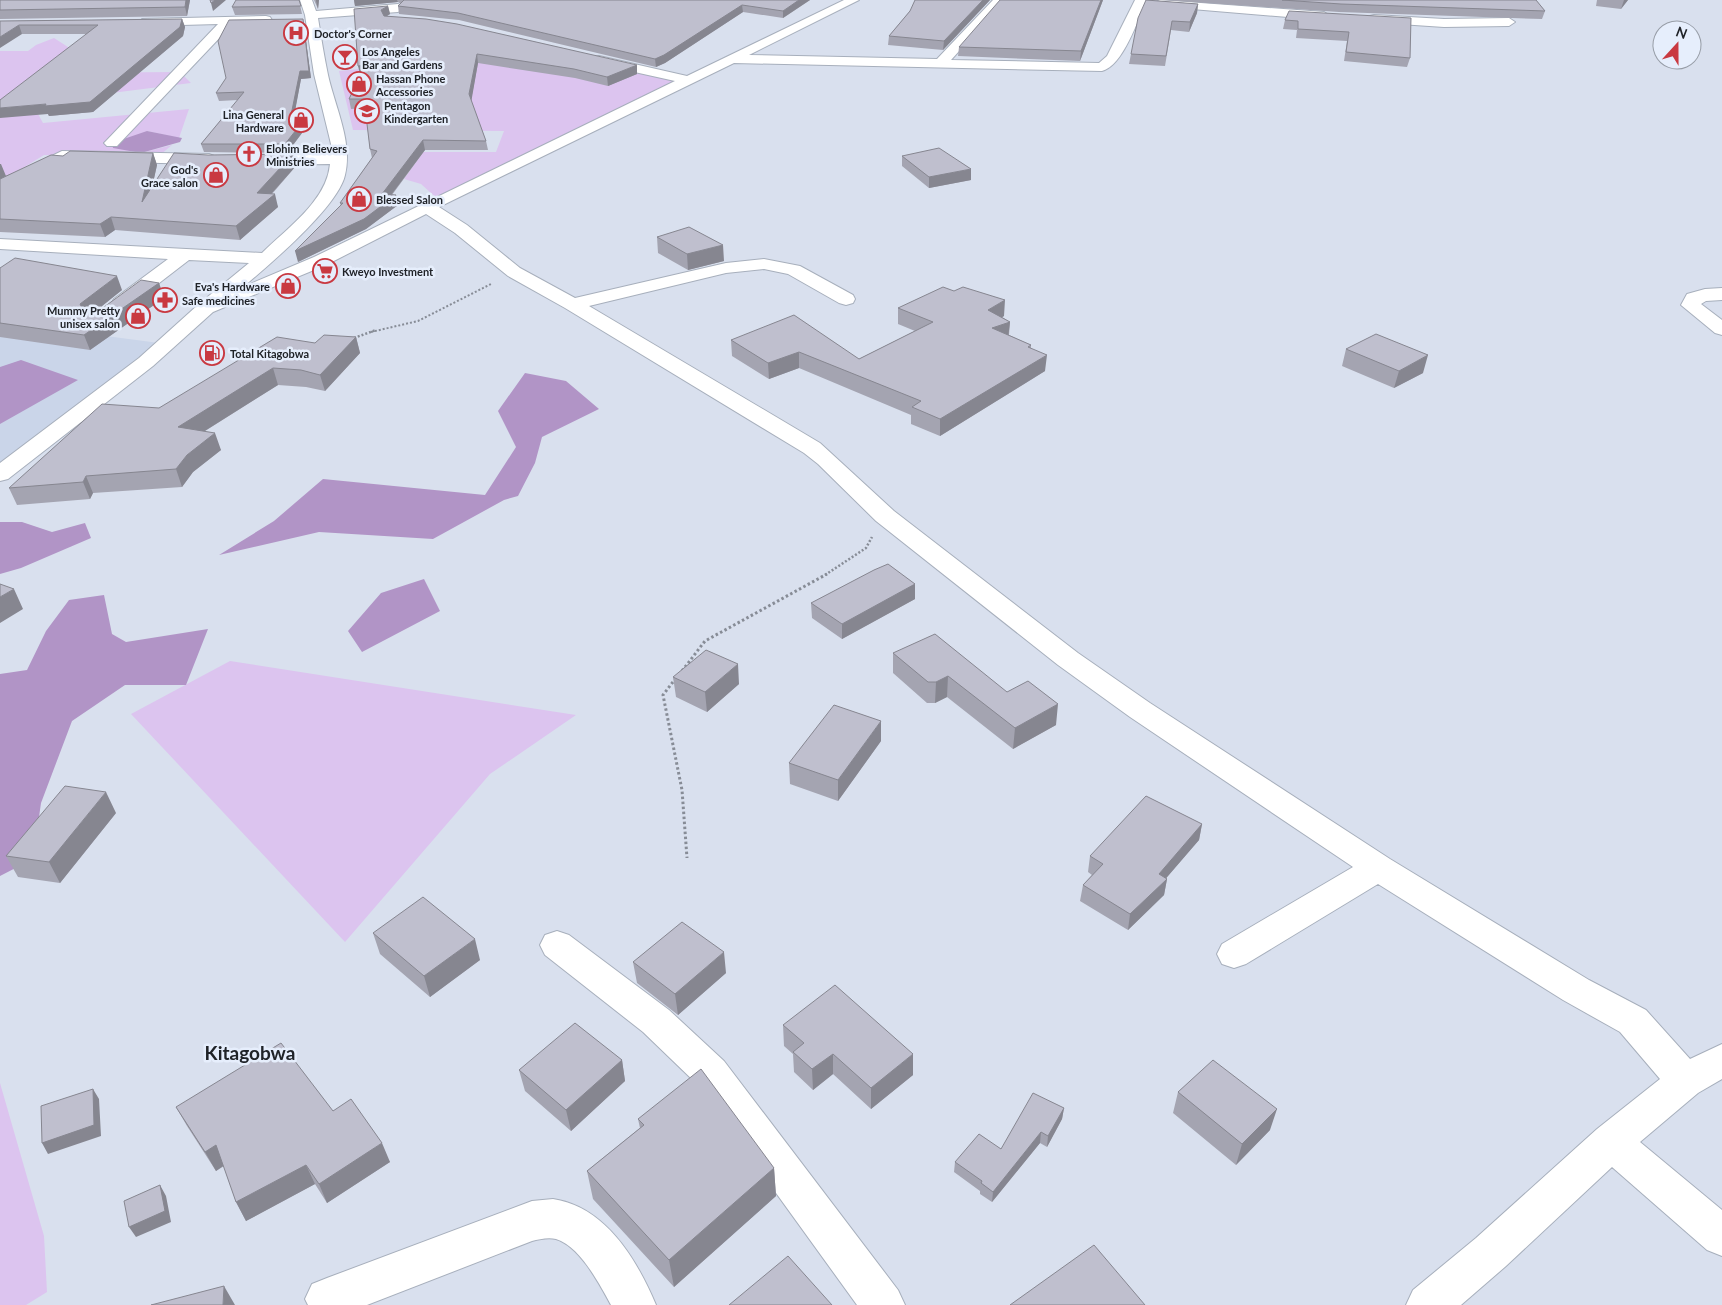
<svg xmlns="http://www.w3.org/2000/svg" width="1722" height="1305" font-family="Lato,sans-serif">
	<rect width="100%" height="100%" fill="#d9e0ee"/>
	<path fill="#cad5e9" d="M0 322 159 343 0 465Z"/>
	<path fill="#dcc4ef" d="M54 38 82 56 39 73 180 72 191 83 32 103 43 123 189 109 179 138 147 131 141 153 172 145 160 155 92 157 44 155 10 176 0 175V51H28L36 45Z
		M499 38 688 82 442 203 421 184 404 179 423 152H496L504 131 353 130 339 71 450 60Z
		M230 661 576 715 490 774 345 942 131 714Z
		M0 1083 44 1236 47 1292 26 1305H0Z"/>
	<path fill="#b194c6" d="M147 131 182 138 180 142 141 153 113 148 112 143Z
		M21 360 78 380 0 424V367Z
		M525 373 566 381 599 409 542 437 535 463 518 496 504 500 433 539 319 532 219 555 274 521 323 479 485 495 516 447 498 411Z
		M0 522H22L52 532 85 523 91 538 21 568 0 574Z
		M424 579 440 611 362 652 348 631 381 593Z
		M104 595 112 634 126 642 208 629 186 685H125L72 721 41 803 33 859 0 876V674L27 670 46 631 69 600Z"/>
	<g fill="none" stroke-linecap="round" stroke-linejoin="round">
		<defs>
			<path id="minor" d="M300 0H312L316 11 398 4 404 8 398 12 318 18C321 37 324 56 328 75 335 107 353 142 345 175 338 207 268 266 243 287L314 257 675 81 594 63 592 60 594 57 599 56 687 76 844 0H859L749 55 937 59 993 0H1005L951 60 1099 63 1107 56 1135 0H1147C1138 19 1123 66 1102 71L734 63 439 207 467 225 520 268 575 298 726 263 764 259 800 266 853 295 855 299 853 303 846 305 839 303 788 274 764 269 726 273 589 306 820 443 894 511 1078 653 1150 703 1390 859 1589 980 1646 1010 1690 1059 1722 1044V1079L1698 1093 1640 1142 1722 1210V1256L1707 1250 1612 1167 1506 1266 1461 1305H1406L1413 1290 1476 1238 1597 1129 1660 1079 1620 1032 1563 1000 1378 884 1246 964 1234 968 1222 964 1217 954 1222 944 1353 867 1130 717 1058 665 876 521 818 464 804 453 565 308 508 276 455 233 426 214 326 265 213 312 153 366 8 479 0 481V463L139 358 199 304 249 263 189 260 128 307 121 309 114 307 112 303 114 299 168 259 0 249V239L262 253C286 229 327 201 330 164L257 165 252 163 249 160 252 157 257 155 331 154V144L314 74 305 15Z
				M1160 0 1324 12 1330 16 1324 20 1156 6 1154 4 1156 2Z
				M1374 15 1444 19 1509 18 1515 22 1509 26 1444 27 1370 22 1368 19 1370 16Z
				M266 16 270 17 272 20 270 23 230 24 227 30 117 146H107L104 143 107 140 218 24 146 26 140 22 142 19Z
				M62 151 209 154 214 156 217 159 214 162 209 164 65 161 0 192V181Z
				M1722 288V300L1706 301 1701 304 1722 320V335L1715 333 1681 305 1687 294 1705 289Z
				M557 931 569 935 669 1010 724 1061 898 1290 905 1305H857L698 1085 643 1032 545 955 540 945 545 935Z
				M553 1199C606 1207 637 1260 656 1305H611C600 1285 580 1246 556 1239 549 1237 539 1239 532 1241L367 1305H308L305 1299 312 1284 327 1278 532 1201Z"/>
		</defs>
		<use href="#minor" stroke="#a7afbc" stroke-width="2"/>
		<path stroke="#878c96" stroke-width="2" stroke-dasharray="2 2" stroke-linecap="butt" d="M371 332 418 321 491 284"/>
		<path stroke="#878c96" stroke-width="2.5" stroke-dasharray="2 2" stroke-linecap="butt" d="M354 338 376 330
			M825 575 866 548 872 537"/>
		<path stroke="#878c96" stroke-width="3" stroke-dasharray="2.5 2.5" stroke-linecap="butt" d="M682 671 705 641 827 574
			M676 678 663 695 682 790 687 858"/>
		<use href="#minor" fill="#fff" fill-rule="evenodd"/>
	</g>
	<path fill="#a4a4b1" d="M0 0H190L187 16 0 19Z
		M299 0 302 14 235 15 232 7Z
		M314 0H319L318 9Z
		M354 0H810L783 18 743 12 665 63 656 67 459 20 399 14 398 6 401 4 398 2 355 6Z
		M990 0 943 50 888 45 889 36 910 11Z
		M1103 0 1080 61 958 56 959 47Z
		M1146 0 1198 4 1197 13 1189 32 1171 30 1165 66 1129 64 1131 54Z
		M1162 0H1536L1545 11 1542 19 1339 12Z
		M1597 0H1628L1621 9 1596 6Z
		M388 6 390 14 387 16 637 74 608 86 575 78 478 63 471 100 486 141 488 150H425L392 195H396L398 205 366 229 298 262 341 206 340 203 372 158 370 149 365 108 351 109 349 99 361 74Z
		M1411 18 1410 58 1407 67 1344 61 1347 41 1296 38 1297 30 1283 29 1285 20Z
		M182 19 185 27 183 36 93 112 49 116 48 114 87 34H22L0 21Z
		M304 26 311 78 301 79 292 125 302 133 287 153 204 152 201 144 238 100 219 101 216 93Z
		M153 153 157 165 152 187 296 166 272 194 278 207 240 240 115 230 105 237 0 232V164L5 176 63 156Z
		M902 156 971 180 929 188 902 166Z
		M657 237 724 261 688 270 658 253Z
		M0 268 122 290 94 312 100 310 159 283 164 298 90 350 0 337Z
		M954 291 1004 316 1002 317 1010 322 1009 335 1031 345V348L1045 371 940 436 911 424V415L799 368 769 379 732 356 731 340 859 359 915 331 898 324V308Z
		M356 337 360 353 325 391 306 387 278 385 205 431 221 450 193 472 182 487 93 493 90 499 17 505 9 488 159 408 315 343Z
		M1346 349 1423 373 1394 388 1342 366Z
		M915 584V599L842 639 812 618 811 603Z
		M893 653 1007 692 1056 725 1013 749 947 697 935 703H927L893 673Z
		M673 677 739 684 707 712 676 697Z
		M881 741 838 801 790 784 789 763Z
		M116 813 60 883 18 877 6 856Z
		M1202 824 1199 840 1166 878 1167 879 1164 895 1128 930 1080 901 1083 885 1092 875 1088 872 1090 856Z
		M373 933 480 960 430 997 380 954Z
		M633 962 726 973 678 1015 637 983Z
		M783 1025 913 1075 871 1109 833 1074 813 1090 794 1072 793 1054 784 1046Z
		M622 1060 625 1081 571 1131 525 1091 519 1070Z
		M1178 1092 1270 1130 1236 1165 1173 1113Z
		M176 1107 333 1111 390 1162 327 1203 315 1184 246 1221 236 1202 224 1166 216 1171 187 1126Z
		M1064 1108 1062 1119 1047 1147 1040 1143 992 1202 980 1194V1191L954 1172 955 1162 1001 1149Z
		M638 1119 774 1168 776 1196 674 1287 593 1199 587 1171 640 1128Z"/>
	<path fill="#868690" d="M186 0H190L187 16 185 7Z
		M215 0H226L213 11 211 3Z
		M316 0H319L318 9 316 1Z
		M354 0H397L398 2 355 6Z
		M799 0H810L783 18V11Z
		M983 0H990L943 50 944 41Z
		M1101 0H1103L1080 61 1081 51Z
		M1624 0H1628L1621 9Z
		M1198 4 1197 13 1189 32 1190 22Z
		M742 5 743 12 665 63 656 67 655 59Z
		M388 6 390 14 382 19 381 10Z
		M182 19 185 27 183 36 93 112 49 116 48 114 0 118V108L46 104Z
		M303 19 304 26 311 78 301 79 291 133 289 125Z
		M19 25 22 34 0 48V37Z
		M477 54 478 63 471 103 469 94Z
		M365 65 360 74 358 66Z
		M637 65V74L608 86 607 77Z
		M300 125 302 133 287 153 285 144Z
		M423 140 425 150 385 203 396 195 398 205 366 229 298 262 295 251 382 194Z
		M153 153 157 165 146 215 142 202Z
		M293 154 296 166 263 203 275 194 278 207 240 240 236 226 257 193Z
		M0 164H1L6 176 0 180Z
		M971 169V180L929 188V177Z
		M111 217 115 230 105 237 100 224Z
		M723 245 724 261 688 270 687 254Z
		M117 276 122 290 86 319 80 304Z
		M159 283 164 298 90 350 84 335Z
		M1005 300 1004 316 987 326 988 310Z
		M1010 322 1008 338 992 328Z
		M356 337 360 353 325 391 320 375Z
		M799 352V368L769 379 768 363Z
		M1047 355 1045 371 940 436V419Z
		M1428 355 1423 373 1394 388 1399 371Z
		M273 368 278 385 184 444 178 427Z
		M215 433 221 450 193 472 182 487 176 469 187 455Z
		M86 476 93 493 90 499 83 482Z
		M915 584V599L842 639V624Z
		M14 589 23 609 0 623V597Z
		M738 664 739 684 707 712 705 692Z
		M948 676 947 697 935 703 936 682Z
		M1058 704 1056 725 1013 749 1015 728Z
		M881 721V741L838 801V780Z
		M106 792 116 813 60 883 49 862Z
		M1202 824 1199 840 1156 890 1159 874Z
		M1167 879 1164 895 1128 930 1130 914Z
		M475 939 480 960 430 997 424 976Z
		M724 952 726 973 678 1015 675 994Z
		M833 1054V1074L813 1090 812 1069Z
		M913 1054V1075L871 1109V1088Z
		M622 1060 625 1081 571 1131 566 1110Z
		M93 1089 99 1099 101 1136 48 1154 42 1143Z
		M1064 1108 1062 1119 1047 1147 1048 1136Z
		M1277 1109 1270 1130 1236 1165 1242 1144Z
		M1041 1132 1040 1143 992 1202 993 1192Z
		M382 1143 390 1162 327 1203 319 1184Z
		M216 1145 226 1164 216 1171 205 1152Z
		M306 1165 315 1184 246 1221 236 1202Z
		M774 1168 776 1196 674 1287 669 1260Z
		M160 1185 166 1196 171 1222 136 1237 129 1227Z
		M224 1286 235 1305H223Z"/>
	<path fill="#bfbfce" stroke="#868690" d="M0 0H186L185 7 0 10Z
		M210 0H215L211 3Z
		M236 0H299L301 6 232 7Z
		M404 0H799L783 11 742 5 664 55 655 59 458 13 398 6Z
		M915 0H983L944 41 889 36 910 11Z
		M1000 0H1101L1081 51 959 47Z
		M1146 0 1198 4 1190 22 1172 21 1166 56 1131 54 1138 18Z
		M1282 0H1536L1545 11 1341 4Z
		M388 6 381 10 384 16 426 19 457 24 637 65 607 77 574 69 477 54 469 94 486 141 423 140 382 194 396 195 364 219 295 251 343 203H340L377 151 370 149 364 99H349L365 65 358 66 354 9Z
		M1289 11 1411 18 1410 58 1346 52 1349 32 1298 29V21L1285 20Z
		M182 19 180 27 90 102 45 106 46 104 0 108V100L98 25H19L0 37V21Z
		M303 19 309 71H300L289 125H300L285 144H201L244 92 216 93 226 78 218 41 229 20Z
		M939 148 971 169 929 177 902 156Z
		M70 151 153 153 142 202 174 153 208 155 293 154 257 193 275 194 236 226 111 217 100 224 0 219V179L51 155 63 156Z
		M689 227 723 245 687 254 657 237Z
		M15 258 117 276 80 304 83 310 92 313 100 310 141 280 159 283 84 335 0 323V268Z
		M943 287 954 291 963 287 1005 300 988 310 1010 322 992 328 1031 345 1028 347 1047 355 940 419 912 407 921 401 799 352 768 363 731 340 794 315 859 359 933 322 898 308Z
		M1376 334 1428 355 1399 371 1346 349Z
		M324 335 356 337 320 375 301 370 273 368 178 427 215 433 187 455 176 469 86 476 83 482 9 488 102 404 159 408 277 337 315 343Z
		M888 564 915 584 842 624 811 603 874 570Z
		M0 584 14 589 0 597Z
		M935 634 1007 692 1028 681 1058 704 1015 728 948 676 936 682H928L893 653Z
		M706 650 738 664 705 692 673 677Z
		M834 705 881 721 838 780 789 763Z
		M65 786 106 792 49 862 6 856Z
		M1146 796 1202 824 1159 874 1167 879 1130 914 1083 885 1103 864 1090 856Z
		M423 897 475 939 424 976 373 933Z
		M682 922 724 952 675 994 633 962Z
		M835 985 913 1054 871 1088 833 1054 812 1069 793 1052 804 1043 783 1025Z
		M575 1023 622 1060 566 1110 519 1070Z
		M281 1043 333 1111 351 1099 382 1143 319 1184 306 1165 236 1202 216 1145 205 1152 176 1107Z
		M1213 1060 1277 1109 1242 1144 1178 1092Z
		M701 1069 774 1168 669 1260 587 1171 644 1125 638 1119Z
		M93 1089 94 1125 42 1143 41 1106Z
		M1033 1093 1064 1108 1048 1136 1041 1132 993 1192 981 1183 982 1181 955 1162 979 1134 1001 1149Z
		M160 1185 165 1211 129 1227 124 1201Z
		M1094 1245 1145 1305H1010Z
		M788 1256 832 1305H729Z
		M224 1286 223 1305H151Z"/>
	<defs>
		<symbol id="hospital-ring" viewBox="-11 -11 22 22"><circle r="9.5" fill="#e6eefc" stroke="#c93941" stroke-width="1.5"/><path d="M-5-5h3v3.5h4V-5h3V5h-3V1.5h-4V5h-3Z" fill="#c93941"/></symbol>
		<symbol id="bar-ring" viewBox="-11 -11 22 22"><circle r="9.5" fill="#e6eefc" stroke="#c93941" stroke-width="1.5"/><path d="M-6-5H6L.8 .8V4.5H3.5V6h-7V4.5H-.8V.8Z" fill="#c93941"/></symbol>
		<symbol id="shop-ring" viewBox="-11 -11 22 22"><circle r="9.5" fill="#e6eefc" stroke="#c93941" stroke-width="1.5"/><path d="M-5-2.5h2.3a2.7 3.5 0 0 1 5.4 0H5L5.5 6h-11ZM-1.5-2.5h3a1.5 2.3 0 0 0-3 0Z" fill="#c93941"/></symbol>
		<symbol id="school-ring" viewBox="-11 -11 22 22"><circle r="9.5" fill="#e6eefc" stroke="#c93941" stroke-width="1.5"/><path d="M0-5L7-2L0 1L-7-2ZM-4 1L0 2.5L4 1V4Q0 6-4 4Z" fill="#c93941"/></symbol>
		<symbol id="church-ring" viewBox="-11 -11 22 22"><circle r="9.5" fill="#e6eefc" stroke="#c93941" stroke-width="1.5"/><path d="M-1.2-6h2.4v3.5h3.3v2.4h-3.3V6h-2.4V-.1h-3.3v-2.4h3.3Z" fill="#c93941"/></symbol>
		<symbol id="supermarket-ring" viewBox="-11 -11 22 22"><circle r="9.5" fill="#e6eefc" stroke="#c93941" stroke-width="1.5"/><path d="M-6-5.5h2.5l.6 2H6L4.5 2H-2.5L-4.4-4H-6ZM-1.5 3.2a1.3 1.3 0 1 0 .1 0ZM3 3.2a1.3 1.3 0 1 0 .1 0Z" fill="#c93941"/></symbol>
		<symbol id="pharmacy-ring" viewBox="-11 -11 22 22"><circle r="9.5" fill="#e6eefc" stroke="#c93941" stroke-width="1.5"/><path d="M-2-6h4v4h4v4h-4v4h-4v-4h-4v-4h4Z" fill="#c93941"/></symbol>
		<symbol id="fuel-ring" viewBox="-11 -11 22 22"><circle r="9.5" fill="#e6eefc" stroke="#c93941" stroke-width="1.5"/><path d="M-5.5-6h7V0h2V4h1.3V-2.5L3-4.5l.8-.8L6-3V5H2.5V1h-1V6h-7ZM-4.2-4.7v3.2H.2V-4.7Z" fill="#c93941"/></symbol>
	</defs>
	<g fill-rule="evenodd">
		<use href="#hospital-ring" x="282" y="19" width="28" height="28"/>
		<use href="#bar-ring" x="331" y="43" width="28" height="28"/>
		<use href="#shop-ring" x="345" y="70" width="28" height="28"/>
		<use href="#school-ring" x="353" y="97" width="28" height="28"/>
		<use href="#shop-ring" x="287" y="106" width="28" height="28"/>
		<use href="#church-ring" x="235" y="140" width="28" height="28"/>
		<use href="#shop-ring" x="202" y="161" width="28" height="28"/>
		<use href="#shop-ring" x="345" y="185" width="28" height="28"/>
		<use href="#supermarket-ring" x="311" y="257" width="28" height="28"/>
		<use href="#shop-ring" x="274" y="272" width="28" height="28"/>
		<use href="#pharmacy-ring" x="151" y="286" width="28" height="28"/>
		<use href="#shop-ring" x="124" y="302" width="28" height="28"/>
		<use href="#fuel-ring" x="198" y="339" width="28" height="28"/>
	</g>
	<g text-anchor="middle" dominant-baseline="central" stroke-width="5" stroke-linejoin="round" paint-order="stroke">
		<g font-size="11" font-weight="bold" fill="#202328" stroke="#e6eefc" text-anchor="start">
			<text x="314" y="33">Doctor's Corner</text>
			<text x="362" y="51">Los Angeles<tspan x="362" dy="13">Bar and Gardens</tspan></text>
			<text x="376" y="78">Hassan Phone<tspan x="376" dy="13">Accessories</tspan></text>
			<text x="384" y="105">Pentagon<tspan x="384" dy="13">Kindergarten</tspan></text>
			<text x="284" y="114" text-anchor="end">Lina General<tspan x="284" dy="13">Hardware</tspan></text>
			<text x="266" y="148">Elohim Believers<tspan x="266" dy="13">Ministries</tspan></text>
			<text x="198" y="169" text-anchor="end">God's<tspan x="198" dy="13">Grace salon</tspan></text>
			<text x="376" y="199">Blessed Salon</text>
			<text x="342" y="271">Kweyo Investment</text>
			<text x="270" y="286" text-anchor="end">Eva's Hardware</text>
			<text x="182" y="300">Safe medicines</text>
			<text x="120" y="310" text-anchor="end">Mummy Pretty<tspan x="120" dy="13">unisex salon</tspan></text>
			<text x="230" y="353">Total Kitagobwa</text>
		</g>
		<g font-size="19" font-weight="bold" fill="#202328" stroke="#e6eefc">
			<text x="250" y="1052">Kitagobwa</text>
		</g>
	</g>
	<g transform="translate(1677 45) rotate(21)"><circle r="24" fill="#e6eefc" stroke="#979da7"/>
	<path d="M0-4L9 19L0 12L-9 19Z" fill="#c93941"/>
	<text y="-8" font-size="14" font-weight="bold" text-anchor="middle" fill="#202328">N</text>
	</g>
</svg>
